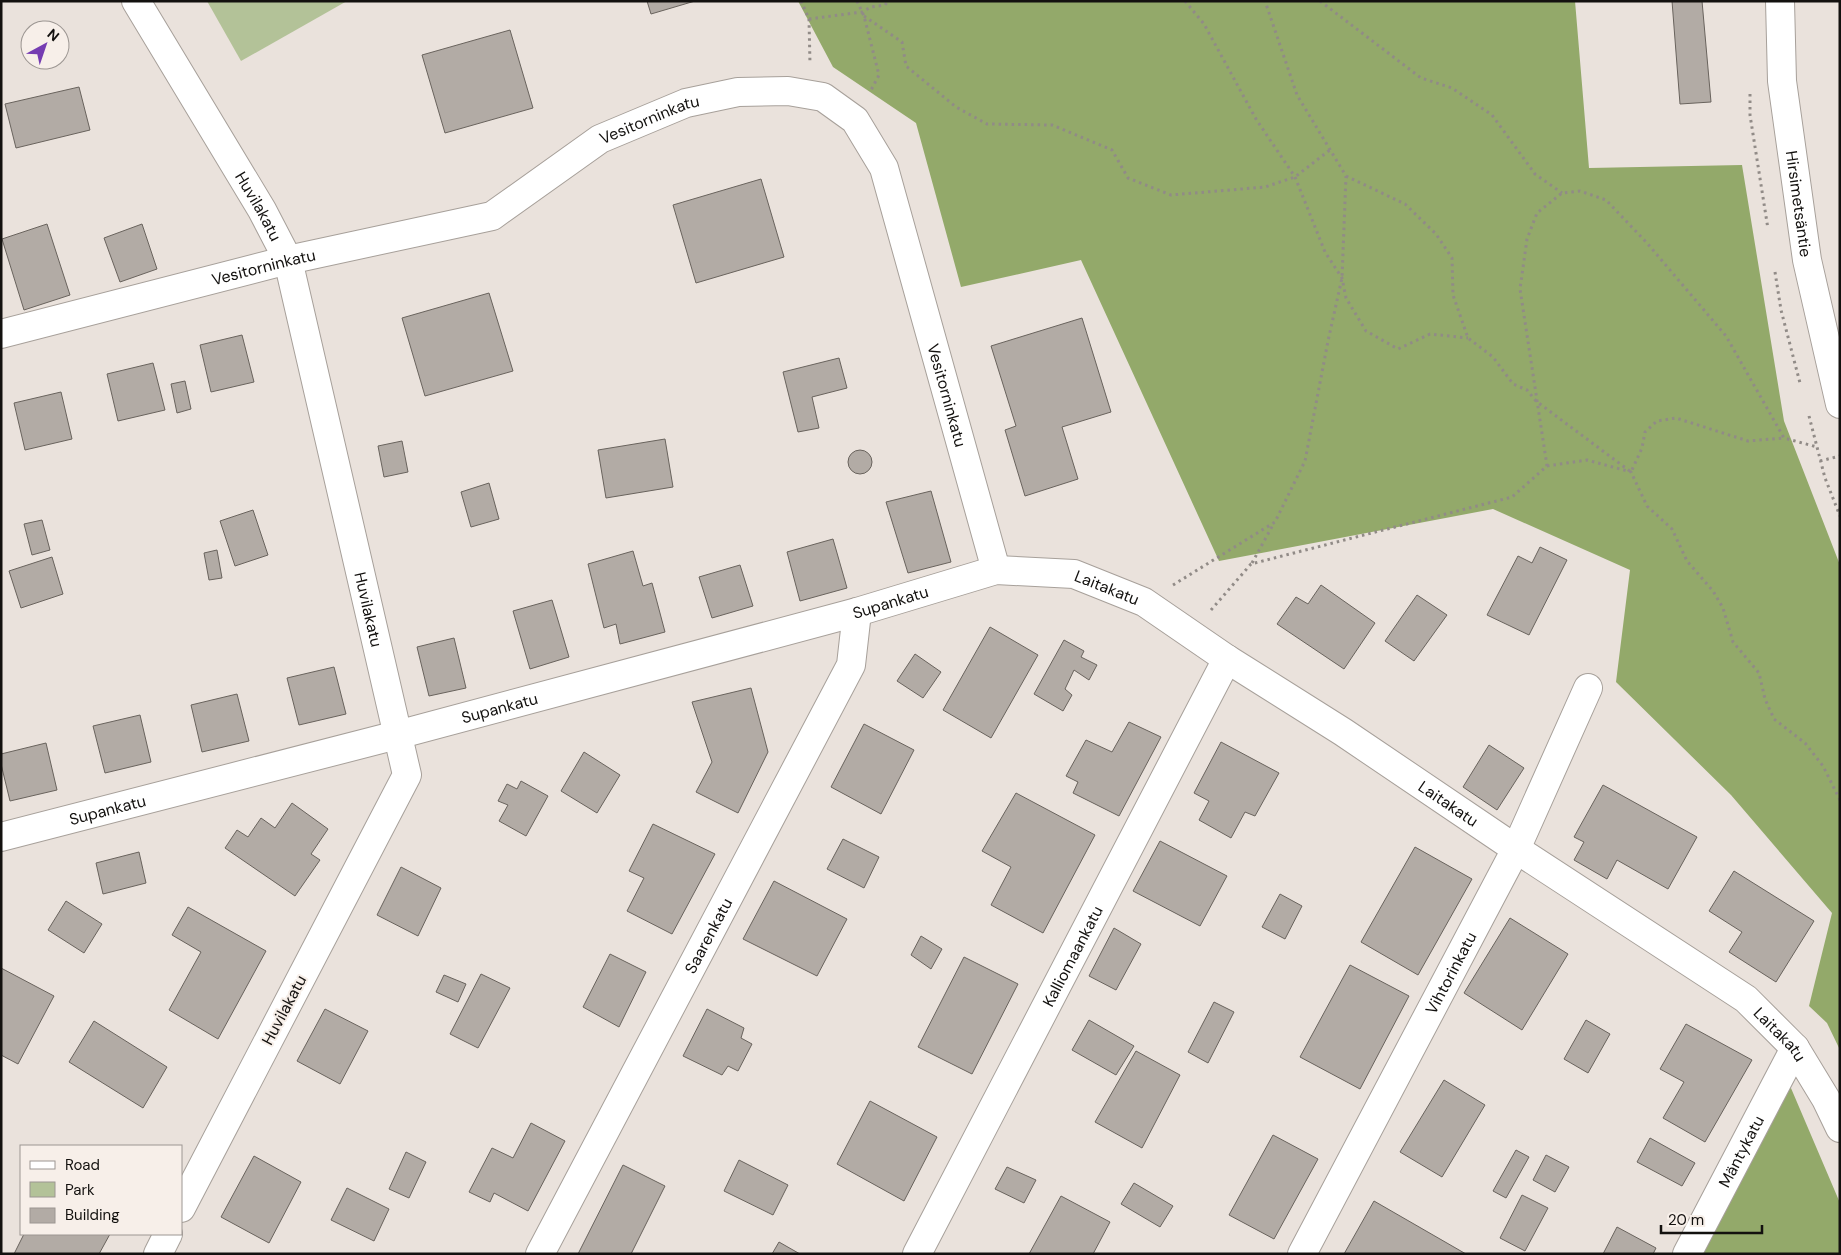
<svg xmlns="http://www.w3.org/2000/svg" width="1841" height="1255" font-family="'DM Sans',sans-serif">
	<rect width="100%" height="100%" fill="#eae2dc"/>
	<path fill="#b3c298" d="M207 1H347L241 61Z"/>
	<path fill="#93a96a" d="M798 1H1575L1589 168 1742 165 1784 421 1840 565V1050L1827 1023 1809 1006 1832 913 1731 795 1616 682 1630 570 1493 509 1219 561 1081 260 961 287 916 123 833 67Z
		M1779 1060 1840 1203V1254H1674Z"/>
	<path fill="#b2aba5" stroke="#69635d" d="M647 1H695L651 14Z
		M1672 1H1702L1711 102 1680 104Z
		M510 30 533 108 445 133 422 55Z
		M79 87 90 130 16 148 5 104Z
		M761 179 784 257 696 283 673 205Z
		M47 224 70 295 24 310 2 239Z
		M142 224 157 269 120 282 104 238Z
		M489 293 513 371 425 396 402 318Z
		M1082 318 1111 412 1062 427 1078 479 1025 496 1005 430 1016 426 991 346Z
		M242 335 254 382 211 392 200 345Z
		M839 358 847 388 812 397 819 428 798 432 783 372Z
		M153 363 165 410 118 421 107 374Z
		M185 381 191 409 177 413 171 384Z
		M61 392 72 439 25 450 14 403Z
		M665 439 673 487 606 498 598 450Z
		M402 441 408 472 384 477 378 446Z
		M848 462a12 12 0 1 1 24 0a12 12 0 1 1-24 0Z
		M489 483 499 519 471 527 461 492Z
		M931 491 951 562 908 573 886 502Z
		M253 510 268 555 235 566 220 521Z
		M42 520 50 550 32 555 24 524Z
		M833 539 847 588 800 601 787 552Z
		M1540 547 1567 560 1529 635 1487 615 1518 556 1532 563Z
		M217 550 222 578 209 580 204 553Z
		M633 551 643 586 652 583 665 632 620 644 616 624 604 628 588 564Z
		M52 557 63 594 21 608 9 571Z
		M740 565 753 606 712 618 699 577Z
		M1321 585 1375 623 1344 669 1277 624 1296 597 1308 604Z
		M1417 595 1447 615 1414 661 1385 641Z
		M552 600 569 657 530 669 513 611Z
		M990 627 1038 655 991 738 943 710Z
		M454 638 466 688 429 696 417 647Z
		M1064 640 1084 651 1081 657 1097 665 1089 680 1074 670 1065 689 1072 695 1063 711 1034 694Z
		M915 654 941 672 923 698 897 681Z
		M334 667 346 714 299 725 287 678Z
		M751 688 768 752 738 813 696 792 712 762 692 702Z
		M237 694 249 741 202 752 191 705Z
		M140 715 151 762 105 773 93 726Z
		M1129 722 1161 737 1119 816 1073 793 1078 782 1066 776 1086 740 1112 752Z
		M864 724 914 750 881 814 831 787Z
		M1221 742 1279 773 1255 816 1245 812 1231 838 1199 820 1209 801 1194 793Z
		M46 743 57 790 10 801 1 764V754Z
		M1489 745 1524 768 1497 810 1463 787Z
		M584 752 620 775 597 813 561 791Z
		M521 781 548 796 526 836 499 821 508 805 498 801 507 784 517 789Z
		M1603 785 1697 837 1668 889 1617 860 1607 879 1574 860 1584 842 1574 837Z
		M1016 793 1095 835 1043 933 991 905 1011 867 982 851Z
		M292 803 328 829 311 854 320 860 295 896 225 848 237 830 248 837 261 818 275 828Z
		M653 824 715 854 672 934 627 911 644 878 629 871Z
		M843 839 879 857 864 888 827 869Z
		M1160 841 1227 876 1200 926 1133 891Z
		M1415 847 1472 879 1418 975 1361 942Z
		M139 852 146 883 103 894 96 863Z
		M401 867 441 888 418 936 377 915Z
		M1734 871 1814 921 1776 982 1729 952 1742 932 1709 911Z
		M774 881 847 919 817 976 743 939Z
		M1280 894 1302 906 1285 939 1262 927Z
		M66 901 102 924 84 953 48 930Z
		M188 907 266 951 218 1039 169 1010 201 952 172 935Z
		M1510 918 1568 954 1522 1030 1464 993Z
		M1114 928 1141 944 1116 990 1089 976Z
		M921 936 942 949 931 969 911 955Z
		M610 954 646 972 619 1027 583 1007Z
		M964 957 1018 984 972 1074 918 1047Z
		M1350 965 1409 996 1360 1089 1300 1057Z
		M1 968 54 996 18 1064 1 1055Z
		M481 974 510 988 478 1048 450 1034Z
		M444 975 466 984 458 1002 436 992Z
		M1214 1002 1234 1012 1208 1063 1188 1052Z
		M325 1009 368 1031 340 1084 297 1061Z
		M707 1009 744 1028 741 1038 752 1044 738 1071 728 1066 722 1075 683 1056Z
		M1089 1020 1134 1046 1116 1075 1072 1050Z
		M1586 1020 1610 1034 1588 1073 1564 1059Z
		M94 1021 167 1067 143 1108 69 1062Z
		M1686 1024 1752 1060 1705 1142 1663 1118 1684 1082 1660 1069Z
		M1136 1051 1180 1075 1142 1148 1095 1122Z
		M1444 1080 1485 1105 1442 1177 1400 1152Z
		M870 1101 937 1137 904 1201 837 1164Z
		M531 1123 565 1141 528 1211 494 1193 490 1202 469 1192 492 1148 513 1158Z
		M1273 1135 1318 1159 1274 1239 1229 1215Z
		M1650 1138 1695 1163 1682 1186 1637 1162Z
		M1516 1150 1529 1157 1506 1198 1493 1191Z
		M406 1152 426 1162 409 1198 389 1189Z
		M1546 1155 1569 1167 1555 1192 1533 1180Z
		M254 1156 301 1182 269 1243 221 1217Z
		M739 1160 788 1185 773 1215 724 1191Z
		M623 1165 665 1186 631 1254H578Z
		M1007 1167 1036 1180 1024 1203 995 1189Z
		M1134 1183 1173 1206 1160 1227 1121 1204Z
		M347 1188 389 1209 374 1241 331 1220Z
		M1522 1195 1548 1208 1525 1251 1500 1238Z
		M1061 1196 1110 1222 1093 1254H1029Z
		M1374 1201 1466 1254H1344Z
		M1617 1227 1656 1248 1653 1254H1603Z
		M24 1234H110L99 1254H14Z
		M779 1242 800 1254H772Z"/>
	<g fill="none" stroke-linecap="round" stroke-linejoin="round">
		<defs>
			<g id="street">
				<path id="s1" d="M136 1 262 210 288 260 407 775 181 1208"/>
				<path id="s2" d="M1 334 288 260 492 216 600 139 686 103 738 92 788 91 823 97 855 120 884 168 996 570"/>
				<path id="s3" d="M1 837 397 735 857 612 996 570 1074 574 1144 602 1227 659 1343 732 1516 849 1746 999 1795 1048 1826 1099 1840 1128"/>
				<path d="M158 1254 168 1234"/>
				<path id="s4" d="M540 1254 851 665 857 612"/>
				<path id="s5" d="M917 1254 1227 659"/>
				<path id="s6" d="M1302 1254 1516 849 1588 688"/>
				<path id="s7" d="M1687 1254 1795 1048"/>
			</g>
			<g id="secondary">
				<path id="s8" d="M1780 1 1782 81 1807 260 1840 404"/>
			</g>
		</defs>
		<use href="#street" stroke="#a7a09a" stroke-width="30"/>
		<use href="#secondary" stroke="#a7a09a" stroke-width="30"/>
		<path stroke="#918b87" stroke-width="3" stroke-dasharray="2.5 4" stroke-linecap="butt" d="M801 1 809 19 810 64
			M857 1 864 16 879 75 870 92
			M1185 1 1204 24 1256 119 1295 177 1325 252 1342 278 1346 298 1366 331 1398 349 1430 334 1468 338
			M1320 1 1421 78 1452 88 1492 115 1535 174 1562 193
			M864 16 902 42 906 66 956 107 987 124 1052 125 1112 150 1128 178 1171 195 1265 187 1295 177 1331 149
			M809 19 862 12 871 7 885 5 888 1
			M1750 94V115L1768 229
			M1346 176 1405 204 1436 234 1452 258 1453 295 1468 338 1493 357 1513 384 1527 390 1536 401 1631 472 1642 448 1645 432 1657 421 1676 418 1748 441 1784 438
			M1775 272 1781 310 1800 383
			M1809 416 1825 478 1840 516
			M1820 461 1840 456
			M1547 466 1587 460 1631 472 1647 506 1672 529 1687 561 1713 591 1723 608 1733 642 1759 673 1765 699 1774 719 1805 743 1823 766 1840 800
			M1252 563 1274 523
			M1173 585 1275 522 1305 461 1328 341 1342 278 1346 176 1297 95 1265 1
			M1211 610 1251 564 1512 497 1547 466 1520 289 1527 239 1537 213 1562 193 1580 191 1606 200 1647 243 1726 336 1784 438 1817 447"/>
		<use href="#street" stroke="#fff" stroke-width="28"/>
		<use href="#secondary" stroke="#fff" stroke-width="28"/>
	</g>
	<g text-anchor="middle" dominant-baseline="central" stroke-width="4" stroke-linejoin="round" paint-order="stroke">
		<g font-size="16" fill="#13110f" stroke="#f7efe9">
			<text stroke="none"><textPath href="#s2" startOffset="691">Vesitorninkatu</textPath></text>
			<text stroke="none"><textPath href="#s8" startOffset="204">Hirsimetsäntie</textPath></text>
			<text stroke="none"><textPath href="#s1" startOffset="239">Huvilakatu</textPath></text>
			<text stroke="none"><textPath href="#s2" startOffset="271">Vesitorninkatu</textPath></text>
			<text stroke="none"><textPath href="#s2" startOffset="1201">Vesitorninkatu</textPath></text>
			<text stroke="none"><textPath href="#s3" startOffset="1144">Laitakatu</textPath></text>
			<text stroke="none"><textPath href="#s3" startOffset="920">Supankatu</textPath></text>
			<text stroke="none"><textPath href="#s1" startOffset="659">Huvilakatu</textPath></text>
			<text stroke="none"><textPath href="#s3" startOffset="515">Supankatu</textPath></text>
			<text stroke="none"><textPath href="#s3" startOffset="1549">Laitakatu</textPath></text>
			<text stroke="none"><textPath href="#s3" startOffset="110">Supankatu</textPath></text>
			<text stroke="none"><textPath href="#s4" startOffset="360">Saarenkatu</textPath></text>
			<text stroke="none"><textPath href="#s5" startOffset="336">Kalliomaankatu</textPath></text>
			<text stroke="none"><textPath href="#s6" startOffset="318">Vihtorinkatu</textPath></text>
			<text transform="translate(284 1010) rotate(-62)">Huvilakatu</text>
			<text stroke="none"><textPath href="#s3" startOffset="1954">Laitakatu</textPath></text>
			<text stroke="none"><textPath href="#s7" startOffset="116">Mäntykatu</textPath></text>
		</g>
	</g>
	<rect width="1841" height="1255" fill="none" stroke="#13110f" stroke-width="5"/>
	<rect x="20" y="1145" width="162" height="90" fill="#f7efe9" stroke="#9c9692"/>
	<rect x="30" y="1161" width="25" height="8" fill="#ffffff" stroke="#9c9692"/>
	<text x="65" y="1170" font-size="15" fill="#13110f">Road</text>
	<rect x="30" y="1182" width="25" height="15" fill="#b3c298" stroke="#9c9692"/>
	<text x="65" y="1195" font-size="15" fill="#13110f">Park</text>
	<rect x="30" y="1208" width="25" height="15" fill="#b2aba5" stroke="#9c9692"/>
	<text x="65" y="1220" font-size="15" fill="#13110f">Building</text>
	<g transform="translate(45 45) rotate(40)"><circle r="24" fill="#f7efe9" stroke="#9c9692"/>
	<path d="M0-4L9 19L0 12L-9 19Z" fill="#753cb2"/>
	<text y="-8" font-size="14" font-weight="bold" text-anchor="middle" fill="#13110f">N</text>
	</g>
	<path d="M1661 1225v8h101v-8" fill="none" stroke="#13110f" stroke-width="2.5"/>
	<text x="1668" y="1225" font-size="15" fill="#13110f" stroke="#f7efe9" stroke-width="4" paint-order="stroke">20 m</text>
</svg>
